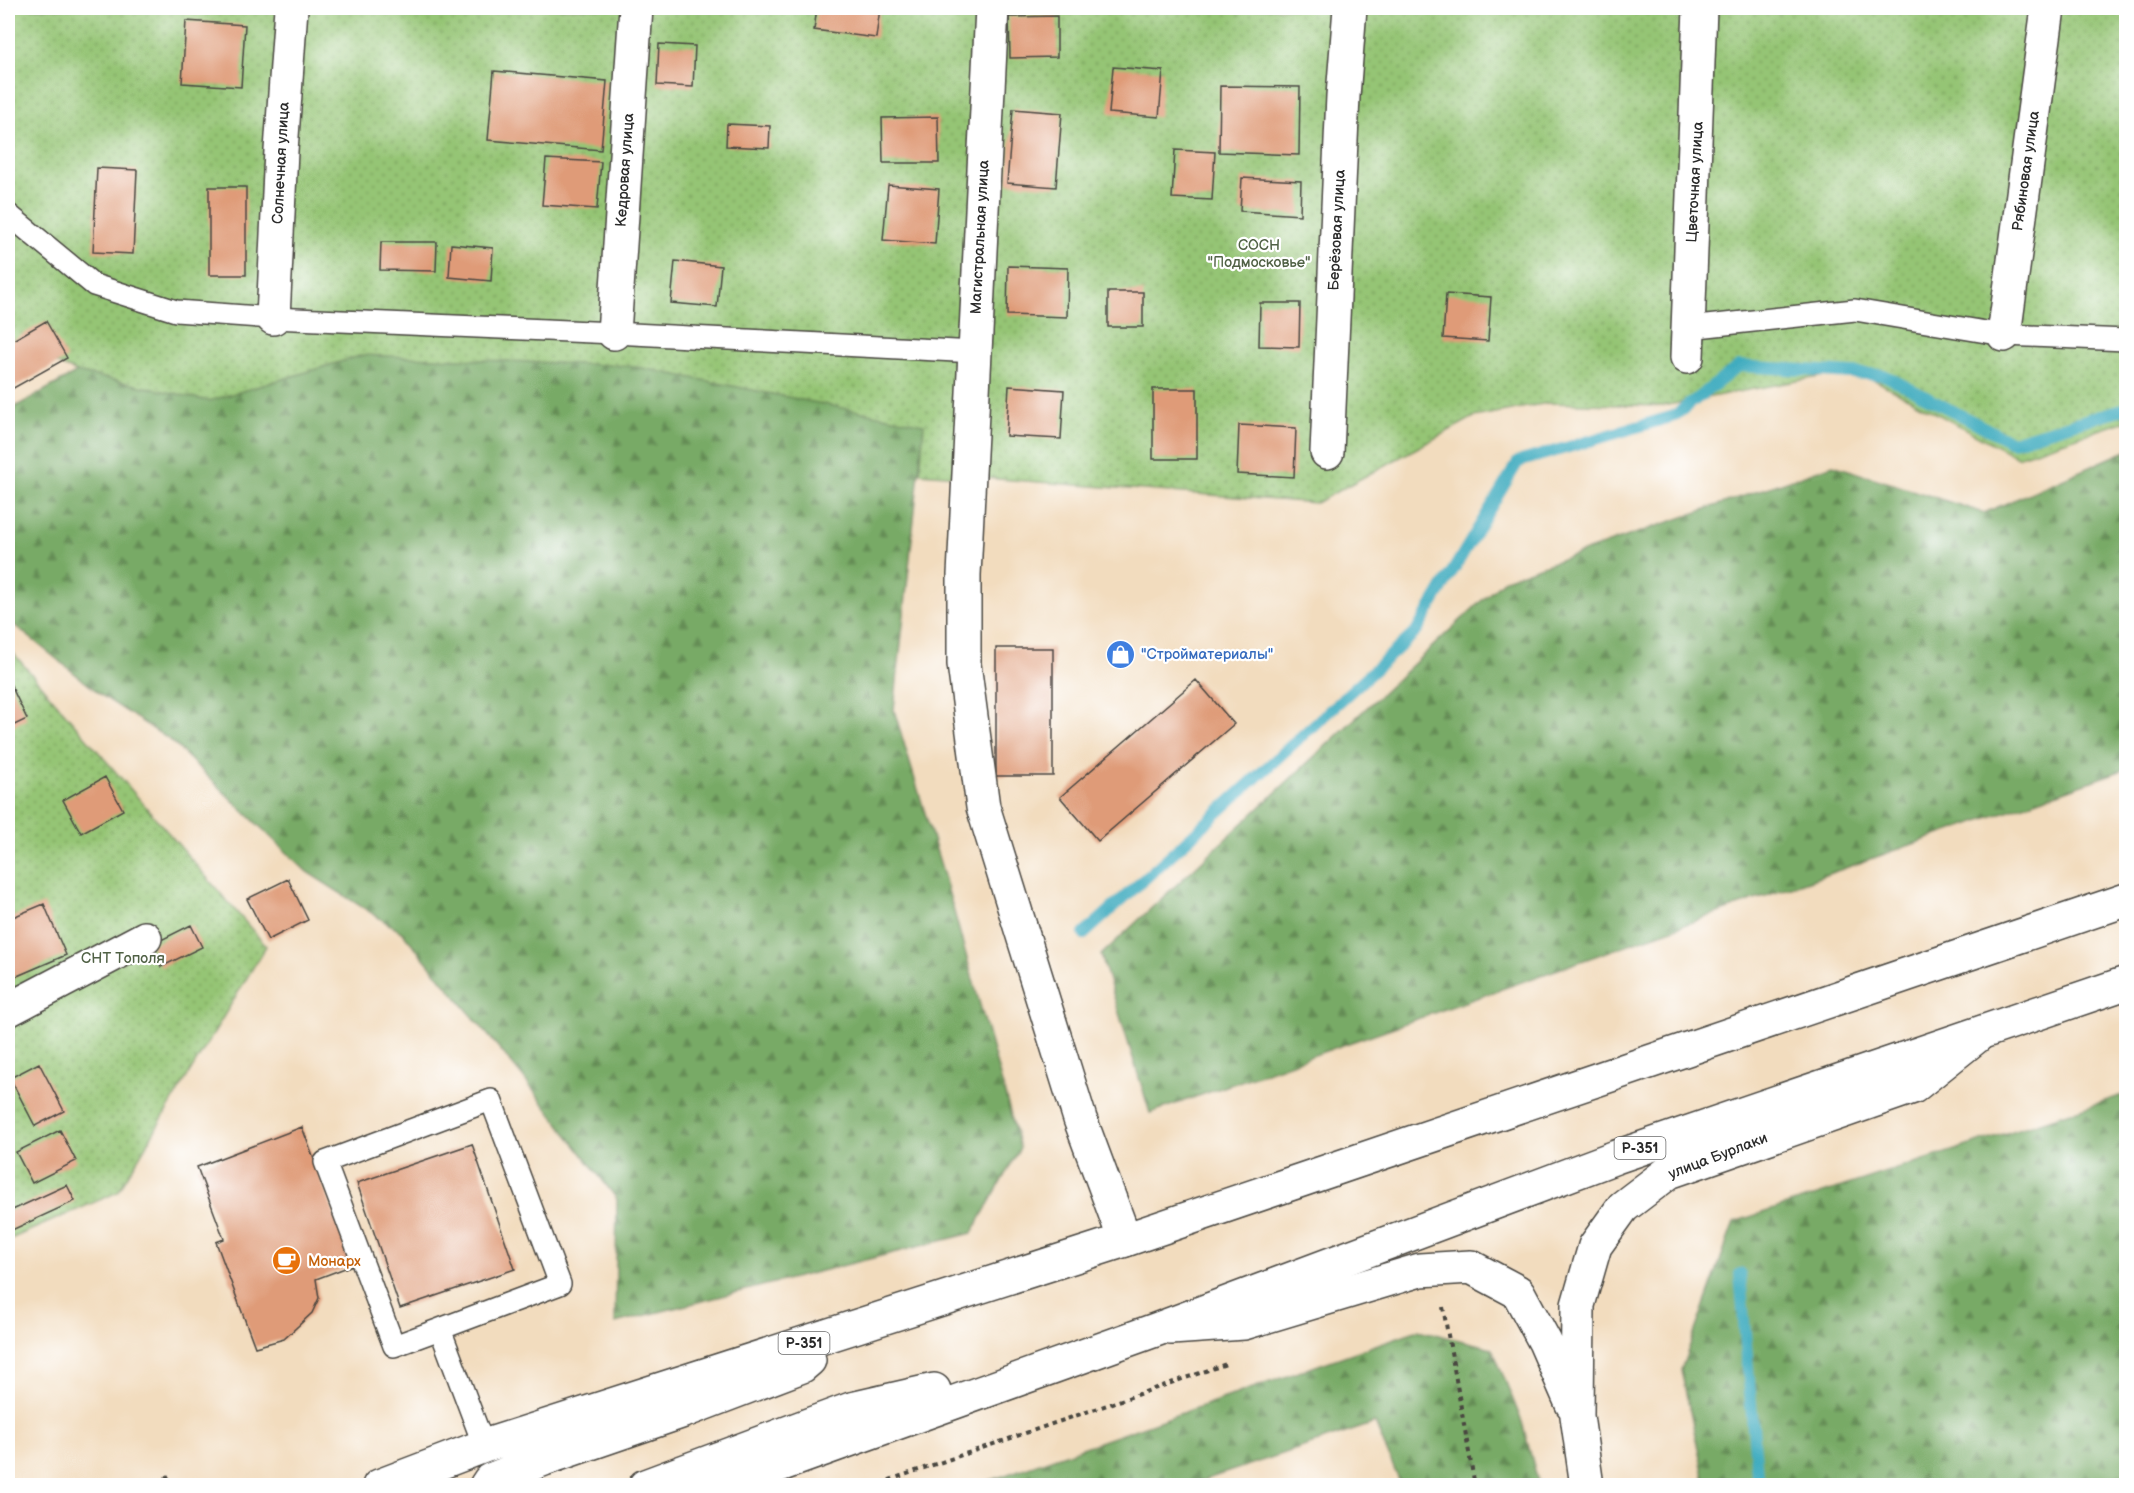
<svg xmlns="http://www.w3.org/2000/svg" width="2134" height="1493" font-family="'Balsamiq Sans',sans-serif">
	<defs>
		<pattern id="forest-firs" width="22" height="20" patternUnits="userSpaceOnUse" patternTransform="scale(1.5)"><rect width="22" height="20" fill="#78aa66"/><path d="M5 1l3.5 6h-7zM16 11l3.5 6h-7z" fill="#638b54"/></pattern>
		<pattern id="garden-dots" width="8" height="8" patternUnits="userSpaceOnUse" patternTransform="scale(1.5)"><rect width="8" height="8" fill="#95c574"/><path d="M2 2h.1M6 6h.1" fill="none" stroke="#7aa05f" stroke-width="1.8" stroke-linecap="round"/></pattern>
	</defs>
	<rect width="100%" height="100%" fill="#fff"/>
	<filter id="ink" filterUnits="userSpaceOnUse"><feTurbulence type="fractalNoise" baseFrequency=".0167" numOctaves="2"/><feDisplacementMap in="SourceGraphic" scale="12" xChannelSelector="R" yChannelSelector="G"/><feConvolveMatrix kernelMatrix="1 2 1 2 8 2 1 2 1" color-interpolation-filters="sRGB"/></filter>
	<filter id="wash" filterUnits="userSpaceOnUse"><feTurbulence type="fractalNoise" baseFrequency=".008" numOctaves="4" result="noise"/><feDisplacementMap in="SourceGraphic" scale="24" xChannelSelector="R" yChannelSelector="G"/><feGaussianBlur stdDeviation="1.35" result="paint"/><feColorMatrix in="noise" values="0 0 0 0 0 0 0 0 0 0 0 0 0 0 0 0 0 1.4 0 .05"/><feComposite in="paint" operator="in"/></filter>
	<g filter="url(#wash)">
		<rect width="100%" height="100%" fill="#f2dcbe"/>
		<path fill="url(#forest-firs)" stroke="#526a48" stroke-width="1.5" d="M363 355 632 366 924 424 894 710 944 876 1020 1148 972 1233 615 1323 617 1199 523 1077 403 933 307 872 170 740 104 697 8 620V411L77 372 209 401Z
			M2126 451V769L1150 1113 1101 955 1505 579 1833 465 1984 513Z
			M2126 1094V1485H1706L1681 1370 1734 1222Z
			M1418 1330 1492 1348 1522 1422 1539 1485H1401L1375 1423 1189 1485H977Z"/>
		<path fill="url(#garden-dots)" stroke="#607850" stroke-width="1.5" d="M8 8H2126V421L2017 457 1856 370 1662 406 1548 403 1474 417 1316 503 920 473 924 424 632 366 363 355 209 401 77 372 8 344Z
			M8 647 266 946 118 1192 8 1240Z"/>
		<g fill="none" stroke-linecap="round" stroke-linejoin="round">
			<path stroke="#40acbf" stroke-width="12" d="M1084 934 1416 632 1518 462 1674 416 1739 366 1884 375 2012 442 2126 408
				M1740 1274 1758 1486"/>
		</g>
		<g id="blocks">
			<path fill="#df9b78" d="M817 8H880L876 38 814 30Z
				M1057 16V57L1010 58 1009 17Z
				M186 21 245 25 241 87 182 83Z
				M659 44 695 46 693 87 657 85Z
				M1113 67 1163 71 1159 117 1109 113Z
				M494 71 607 81 601 150 488 140Z
				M1220 86 1300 87 1299 155 1219 152Z
				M1013 109 1062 113 1056 187 1007 183Z
				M938 117 939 163H883L882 118Z
				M727 124 770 126 769 148 726 146Z
				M1175 150 1215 152 1212 200 1172 198Z
				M546 159 601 162 597 209 542 205Z
				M97 168 137 170 133 254 93 252Z
				M1242 178 1301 181 1300 215 1240 211Z
				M888 185 939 189 935 244 883 240Z
				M209 187H246V275H209Z
				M381 242H437L436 271 380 270Z
				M451 244 493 248 491 281 449 277Z
				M675 261 721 266 717 307 671 303Z
				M1008 266 1068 268 1067 317 1007 315Z
				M1108 292H1143V327H1108Z
				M1446 294 1491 297 1488 341 1443 338Z
				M1260 303H1300L1299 347 1259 346Z
				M46 321 67 358 10 390 8 386V343Z
				M1009 386 1064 390 1061 439 1006 436Z
				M1153 389H1197V459H1153Z
				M1239 425 1296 428 1294 477 1237 474Z
				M996 648H1053V776H996Z
				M8 679 27 719 8 728Z
				M1196 680 1234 724 1098 841 1060 797Z
				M105 777 123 810 81 833 63 800Z
				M288 879 308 920 268 940 247 899Z
				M44 904 66 955 8 980V919Z
				M191 925 202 947 161 967 151 945Z
				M39 1063 64 1111 35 1126 10 1078Z
				M302 1127 353 1265 316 1279 319 1298 312 1313 284 1339 255 1347 216 1242 224 1239 197 1167Z
				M60 1130 76 1161 32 1183 16 1152Z
				M472 1144 515 1269 400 1308 357 1183Z
				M67 1185 75 1201 12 1230 8 1220V1212Z"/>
		</g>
	</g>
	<g filter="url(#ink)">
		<use href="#blocks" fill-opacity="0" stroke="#494641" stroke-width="1.5"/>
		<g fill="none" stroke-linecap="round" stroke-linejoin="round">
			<defs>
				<path id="service" d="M8 214 94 285 176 311 273 318 614 333 975 352
					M1688 328 1855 310 2004 335 2126 340
					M440 1329 394 1346 325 1162 491 1100 560 1284 440 1329 484 1446"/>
				<path id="minor" d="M992 8 964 575V664L983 807 1080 1119 1125 1240
					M273 318 281 151 291 8
					M614 333 636 8
					M2004 335 2048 8
					M1687 357 1700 8
					M1327 452 1343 96 1350 8
					M8 1010 145 938"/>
				<path id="tertiary" d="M1171 1328 1244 1323 1420 1270 1471 1267 1518 1292 1545 1342 1572 1404
					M1587 1486 1577 1416 1578 1305 1595 1246 1623 1207 1669 1172 1913 1087 1977 1036"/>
				<path id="trunk" d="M379 1486 484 1446 1125 1240 2126 900
					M486 1486 490 1480 544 1459 684 1411 802 1366 809 1360
					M645 1486 851 1409 934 1390
					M721 1486 1158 1329 1616 1157 2126 983"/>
			</defs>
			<use href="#service" stroke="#494641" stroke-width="24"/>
			<use href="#minor" stroke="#494641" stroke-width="36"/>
			<use href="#tertiary" stroke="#494641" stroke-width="36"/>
			<use href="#trunk" stroke="#494641" stroke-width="36"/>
			<path stroke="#494641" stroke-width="4" stroke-dasharray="4.5 4.5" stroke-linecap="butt" d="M1443 1307 1475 1486
				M149 1486 171 1475
				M872 1486 1226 1364"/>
			<use href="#service" stroke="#fff" stroke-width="21"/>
			<use href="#minor" stroke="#fff" stroke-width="33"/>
			<use href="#tertiary" stroke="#fff" stroke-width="33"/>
			<use href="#trunk" stroke="#fff" stroke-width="33"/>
		</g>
	</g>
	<defs>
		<symbol id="shop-disc" viewBox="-11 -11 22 22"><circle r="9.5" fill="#3f7fe0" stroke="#fff"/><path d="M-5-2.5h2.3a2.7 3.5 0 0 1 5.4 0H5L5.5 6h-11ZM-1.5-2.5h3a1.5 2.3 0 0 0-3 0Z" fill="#fff"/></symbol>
		<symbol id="cafe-disc" viewBox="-11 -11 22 22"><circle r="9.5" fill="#e8710a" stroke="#fff"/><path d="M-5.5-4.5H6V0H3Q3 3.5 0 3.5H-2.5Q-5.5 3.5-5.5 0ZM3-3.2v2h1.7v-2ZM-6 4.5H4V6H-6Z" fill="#fff"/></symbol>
	</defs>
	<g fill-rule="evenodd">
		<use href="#shop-disc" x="1104" y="638" width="33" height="33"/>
		<use href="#cafe-disc" x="270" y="1244" width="33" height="33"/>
	</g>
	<g text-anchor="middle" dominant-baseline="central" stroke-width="4.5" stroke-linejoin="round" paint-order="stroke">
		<g fill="#fff" stroke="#6b6b6b" stroke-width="1.5">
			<rect x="1614.5" y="1137" width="51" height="22" rx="4.5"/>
			<rect x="778.5" y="1332" width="51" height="22" rx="4.5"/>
		</g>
		<g font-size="14" font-weight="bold" fill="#2b2b2b">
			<text x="1640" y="1148">Р-351</text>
			<text x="804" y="1343">Р-351</text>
		</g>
		<g font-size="15" fill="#2b2b2b" stroke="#fff">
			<text transform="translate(281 163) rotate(-87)">Солнечная улица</text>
			<text transform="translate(625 170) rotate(-86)">Кедровая улица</text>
			<text transform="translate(2026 171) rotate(-82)">Рябиновая улица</text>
			<text transform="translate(1695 182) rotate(-87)">Цветочная улица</text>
			<text transform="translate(1337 230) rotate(-87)">Берёзовая улица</text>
			<text transform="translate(980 237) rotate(-87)">Магистральная улица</text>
			<text transform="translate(1718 1156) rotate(-21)">улица Бурлаки</text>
		</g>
		<g font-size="15" fill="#506145" stroke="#fff">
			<text x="1259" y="245">СОСН<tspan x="1259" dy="17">"Подмосковье"</tspan></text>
			<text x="123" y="958">СНТ Тополя</text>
		</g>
		<g font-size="15" fill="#366cbe" stroke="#fff" text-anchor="start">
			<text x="1141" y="654">"Стройматериалы"</text>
		</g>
		<g font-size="15" fill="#c56008" stroke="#fff" text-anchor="start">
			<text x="308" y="1261">Монарх</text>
		</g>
	</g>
	<rect width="2134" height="1493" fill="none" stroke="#fff" stroke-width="30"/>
</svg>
